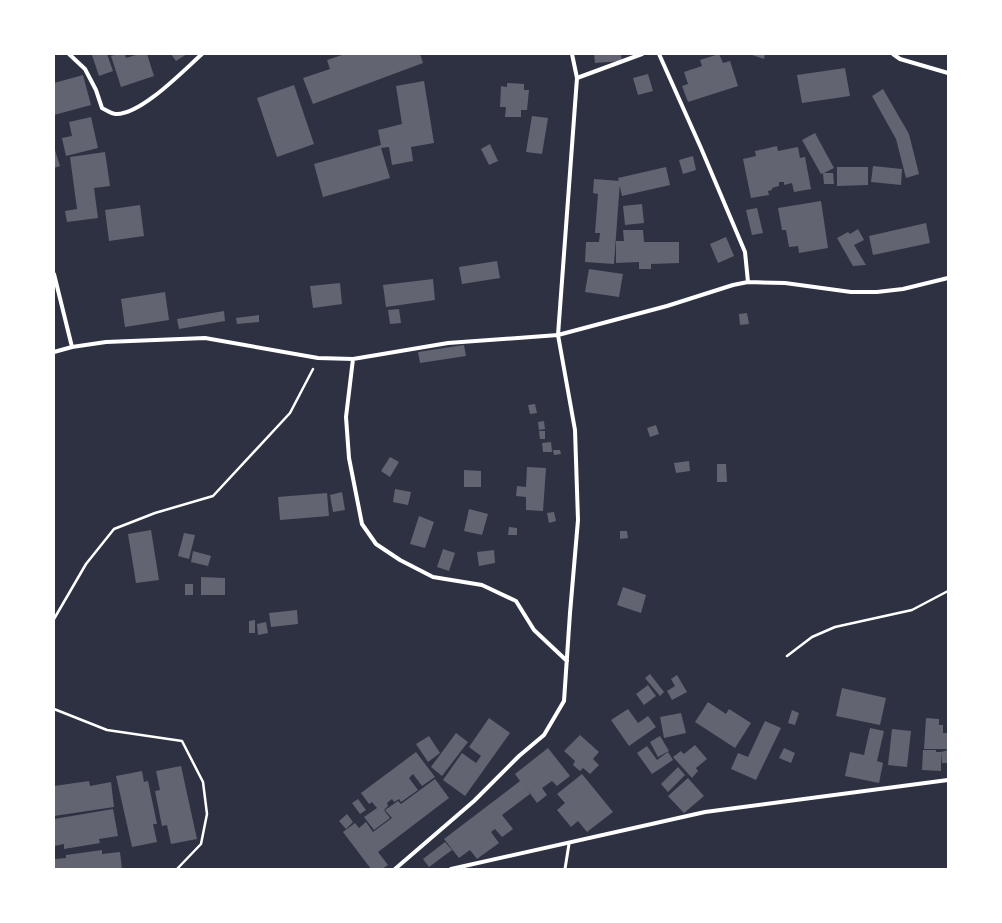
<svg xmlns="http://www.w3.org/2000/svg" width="1002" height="923" font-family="Spectral,serif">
	<rect width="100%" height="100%" fill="#2d3142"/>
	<path fill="#626471" d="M95 54H107L113 71 99 76 92 55Z
		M118 54H125L126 58 139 54H147L154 76 121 87 111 56Z
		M171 54H187L176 61Z
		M345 54H420L423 63 313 104 303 78 330 69 327 60Z
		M594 54H621L622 61 595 63Z
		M719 54 723 63 730 61 738 86 688 102 682 86 688 84 684 72 702 66 700 60Z
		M749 54H765L764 59Z
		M845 68 850 96 802 103 797 75Z
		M648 74 653 91 638 95 633 78Z
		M83 75 91 105 54 115V83Z
		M424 81 434 143 411 147 413 161 392 165 389 147 381 148 390 178 323 197 314 164 381 145 378 130 402 124 396 86Z
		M507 83 524 84V90H529L527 110H521V117H505L506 107H500L501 86 507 87Z
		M294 85 314 144 277 157 257 98Z
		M883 89 909 134 919 174 906 178 896 139 872 96Z
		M532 116 548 118 542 154 526 152Z
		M91 117 98 148 66 156 62 138 72 136 69 122Z
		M815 133 834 168 824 173H833L834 184H824L823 173 821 174 802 140Z
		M490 144 498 161 489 165 481 149Z
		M777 146 778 151 798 147 800 158 805 157 811 189 794 192 792 183 784 185V182H779V186L772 188V190L768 191 769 195 751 198 743 159 756 156 755 151Z
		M54 147 60 166 54 168Z
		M105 152 110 186 94 188 98 218 67 222 65 211 77 209 70 157Z
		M693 156 696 170 683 174 679 160Z
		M873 166 902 169 901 185 871 182Z
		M666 167 670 185 622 196 618 178Z
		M837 167H868V185L837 186Z
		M594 179 620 181 614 264 585 262 586 242H599L600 233H595L598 194 593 193Z
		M821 201 828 248 799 253 798 246 789 247 786 230H782L778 208Z
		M642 204 644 223 625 225 623 206Z
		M140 205 144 236 109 241 105 210Z
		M757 208 763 233 752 235 746 210Z
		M926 223 930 243 873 255 869 236Z
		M858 229 864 240 854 245 866 265 853 266 837 238 848 232 850 234Z
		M623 230H643L644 242H679V263L651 264V269H639V262L616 263V241H624Z
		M726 237 734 256 718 263 710 244Z
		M497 261 500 278 462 284 459 267Z
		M589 269 623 274 619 297 585 292Z
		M433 279 435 300 386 307 383 285Z
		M340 283 342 304 313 308 310 286Z
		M165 292 169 320 125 327 121 299Z
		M399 309 401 323 390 324 388 310Z
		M224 311 225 321 179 329 177 319Z
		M747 313 749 324 740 325 739 314Z
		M259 315V322L237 324 236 318Z
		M464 345 466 356 420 363 418 352Z
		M535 404 537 413 530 414 528 405Z
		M544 421 545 429 539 430 538 422Z
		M656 425 659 434 650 437 647 428Z
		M539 431H545V439H540Z
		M551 442 552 452H543L542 443Z
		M553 450H560L561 454 554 455Z
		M390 457 399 462 390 477 381 471Z
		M689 461 690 471 676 473 674 463Z
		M717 464H726L727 482H717Z
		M527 467 546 468 543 511 526 510V497L516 496 517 486 526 487Z
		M464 470 481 471V487H464Z
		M395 489 411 492 408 505 393 502Z
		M342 492 345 510 333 512 330 495Z
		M327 493 329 516 280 520 278 497Z
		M469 509 488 514 482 535 464 531Z
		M554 512 556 521 549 523 547 513Z
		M419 516 434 522 425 548 410 544Z
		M509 527 517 528V535H508Z
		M151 530 159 580 136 583 128 534Z
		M620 531H627L628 538 620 539Z
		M184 533 195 535 189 559 178 556Z
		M443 549 455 553 449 571 437 567Z
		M494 550 495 563 479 566 477 552Z
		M193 551 211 556 208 566 191 562Z
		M201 577 225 578V595H201Z
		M185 584H193V595H185Z
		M623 587 646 595 641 613 617 605Z
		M297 610 298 624 271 627 269 613Z
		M255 620V633H249V621Z
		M266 622 268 633 258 635 257 624Z
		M650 674 664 692 660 696 645 678Z
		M677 675 687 692 672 700 667 691 675 686 671 679Z
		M648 685 656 696 644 705 636 694Z
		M842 688 886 698 880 725 836 716Z
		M708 702 726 714 729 709 751 723 735 748 695 722Z
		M628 709 638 723 648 716 656 727 629 746 611 720Z
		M792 710 799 713 795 725 788 723Z
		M681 713 686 733 664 738 660 717Z
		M489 718 510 733 465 796 443 780 462 753 476 763 481 756 469 747Z
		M926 718 939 719V725H943V733H948V749H924Z
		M765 721 781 728 756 780 731 769 738 753 748 757Z
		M870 728 884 731 877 761 883 763 879 783 845 776 850 752 864 755Z
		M892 729 911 731 907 767 888 765Z
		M456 733 468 742 442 776 431 767Z
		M580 735 599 752 593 759 599 765 590 774 583 768 580 771 573 765 575 761 564 751Z
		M429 736 440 753 428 762 416 744Z
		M660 736 669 751 658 757 650 742Z
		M695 745 707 759 696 768 698 771 692 778 673 757 681 751 684 754Z
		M647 746 657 760 668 752 673 760 652 774 637 753Z
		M548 748 570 776 557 786 552 781 542 788 547 795 537 803 526 788 530 794 502 815 513 829 502 837 495 829 491 832 499 843 477 859 470 850 459 858 444 839 520 781 515 774Z
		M784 748 795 753 791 763 779 758Z
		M923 750H936V752H941L948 750V763H942L941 752V771L922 770Z
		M416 752 435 777 422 786 413 774 409 778 418 790 401 802 399 799 394 802 392 799 387 803 388 806 384 810 390 818 374 830 364 817 377 808 372 802 369 804 361 793Z
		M181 766 197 839 171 844 167 825 162 826 155 791 160 790 156 771Z
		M678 767 685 775 668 792 661 784Z
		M142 771 144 782 148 781 157 824H153L157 842 132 847 116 776Z
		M582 774 613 812 587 832 578 821 571 827 557 810 565 803 557 794Z
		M688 778 704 796 684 813 668 796Z
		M435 779 449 798 378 852 388 865 382 869H371L343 832 355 823 359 828 366 822 373 832 392 818 385 810 398 801 401 804Z
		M89 781 90 786 111 782 114 807 54 816V786Z
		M358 799 366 810 360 814 352 803Z
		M113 809 118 836 99 839 100 843 64 849V844L54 846V819Z
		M347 814 353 822 346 829 339 821Z
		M445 842 452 850 429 867 423 859Z
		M102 850V854L120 852 122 869H54V859L66 858V855Z"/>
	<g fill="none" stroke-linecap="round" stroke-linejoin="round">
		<path stroke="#fff" stroke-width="2.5" d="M54 619 86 564 114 529 155 513 213 496 290 413 313 369
			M787 656 812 637 835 627 912 610 948 591
			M54 709 107 730 182 741 203 782 207 814 201 844 177 869"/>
		<path stroke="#fff" stroke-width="3" d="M565 869 569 844"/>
		<path stroke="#fff" stroke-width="4" d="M69 54 85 69 96 90 102 108C106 110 112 114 116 114 141 115 184 70 202 54
			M659 54 701 148 745 252 748 282
			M893 54 900 59 948 73
			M577 78 642 54
			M54 274 72 347
			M54 352 72 347 106 342 205 338 318 358 353 359 448 343 558 335 667 306 733 285 748 282 785 283 851 292H877L903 289 948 278
			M353 359 346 417 349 458 362 524 376 544 400 560 433 577 482 585 516 601 534 630 567 661
			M395 869 474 801 519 756 544 735 564 701 570 613 578 520 575 430 558 335 577 78 572 54
			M451 869 705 812 948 780"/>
	</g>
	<rect width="1002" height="923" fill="none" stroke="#ffffff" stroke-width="110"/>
</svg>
